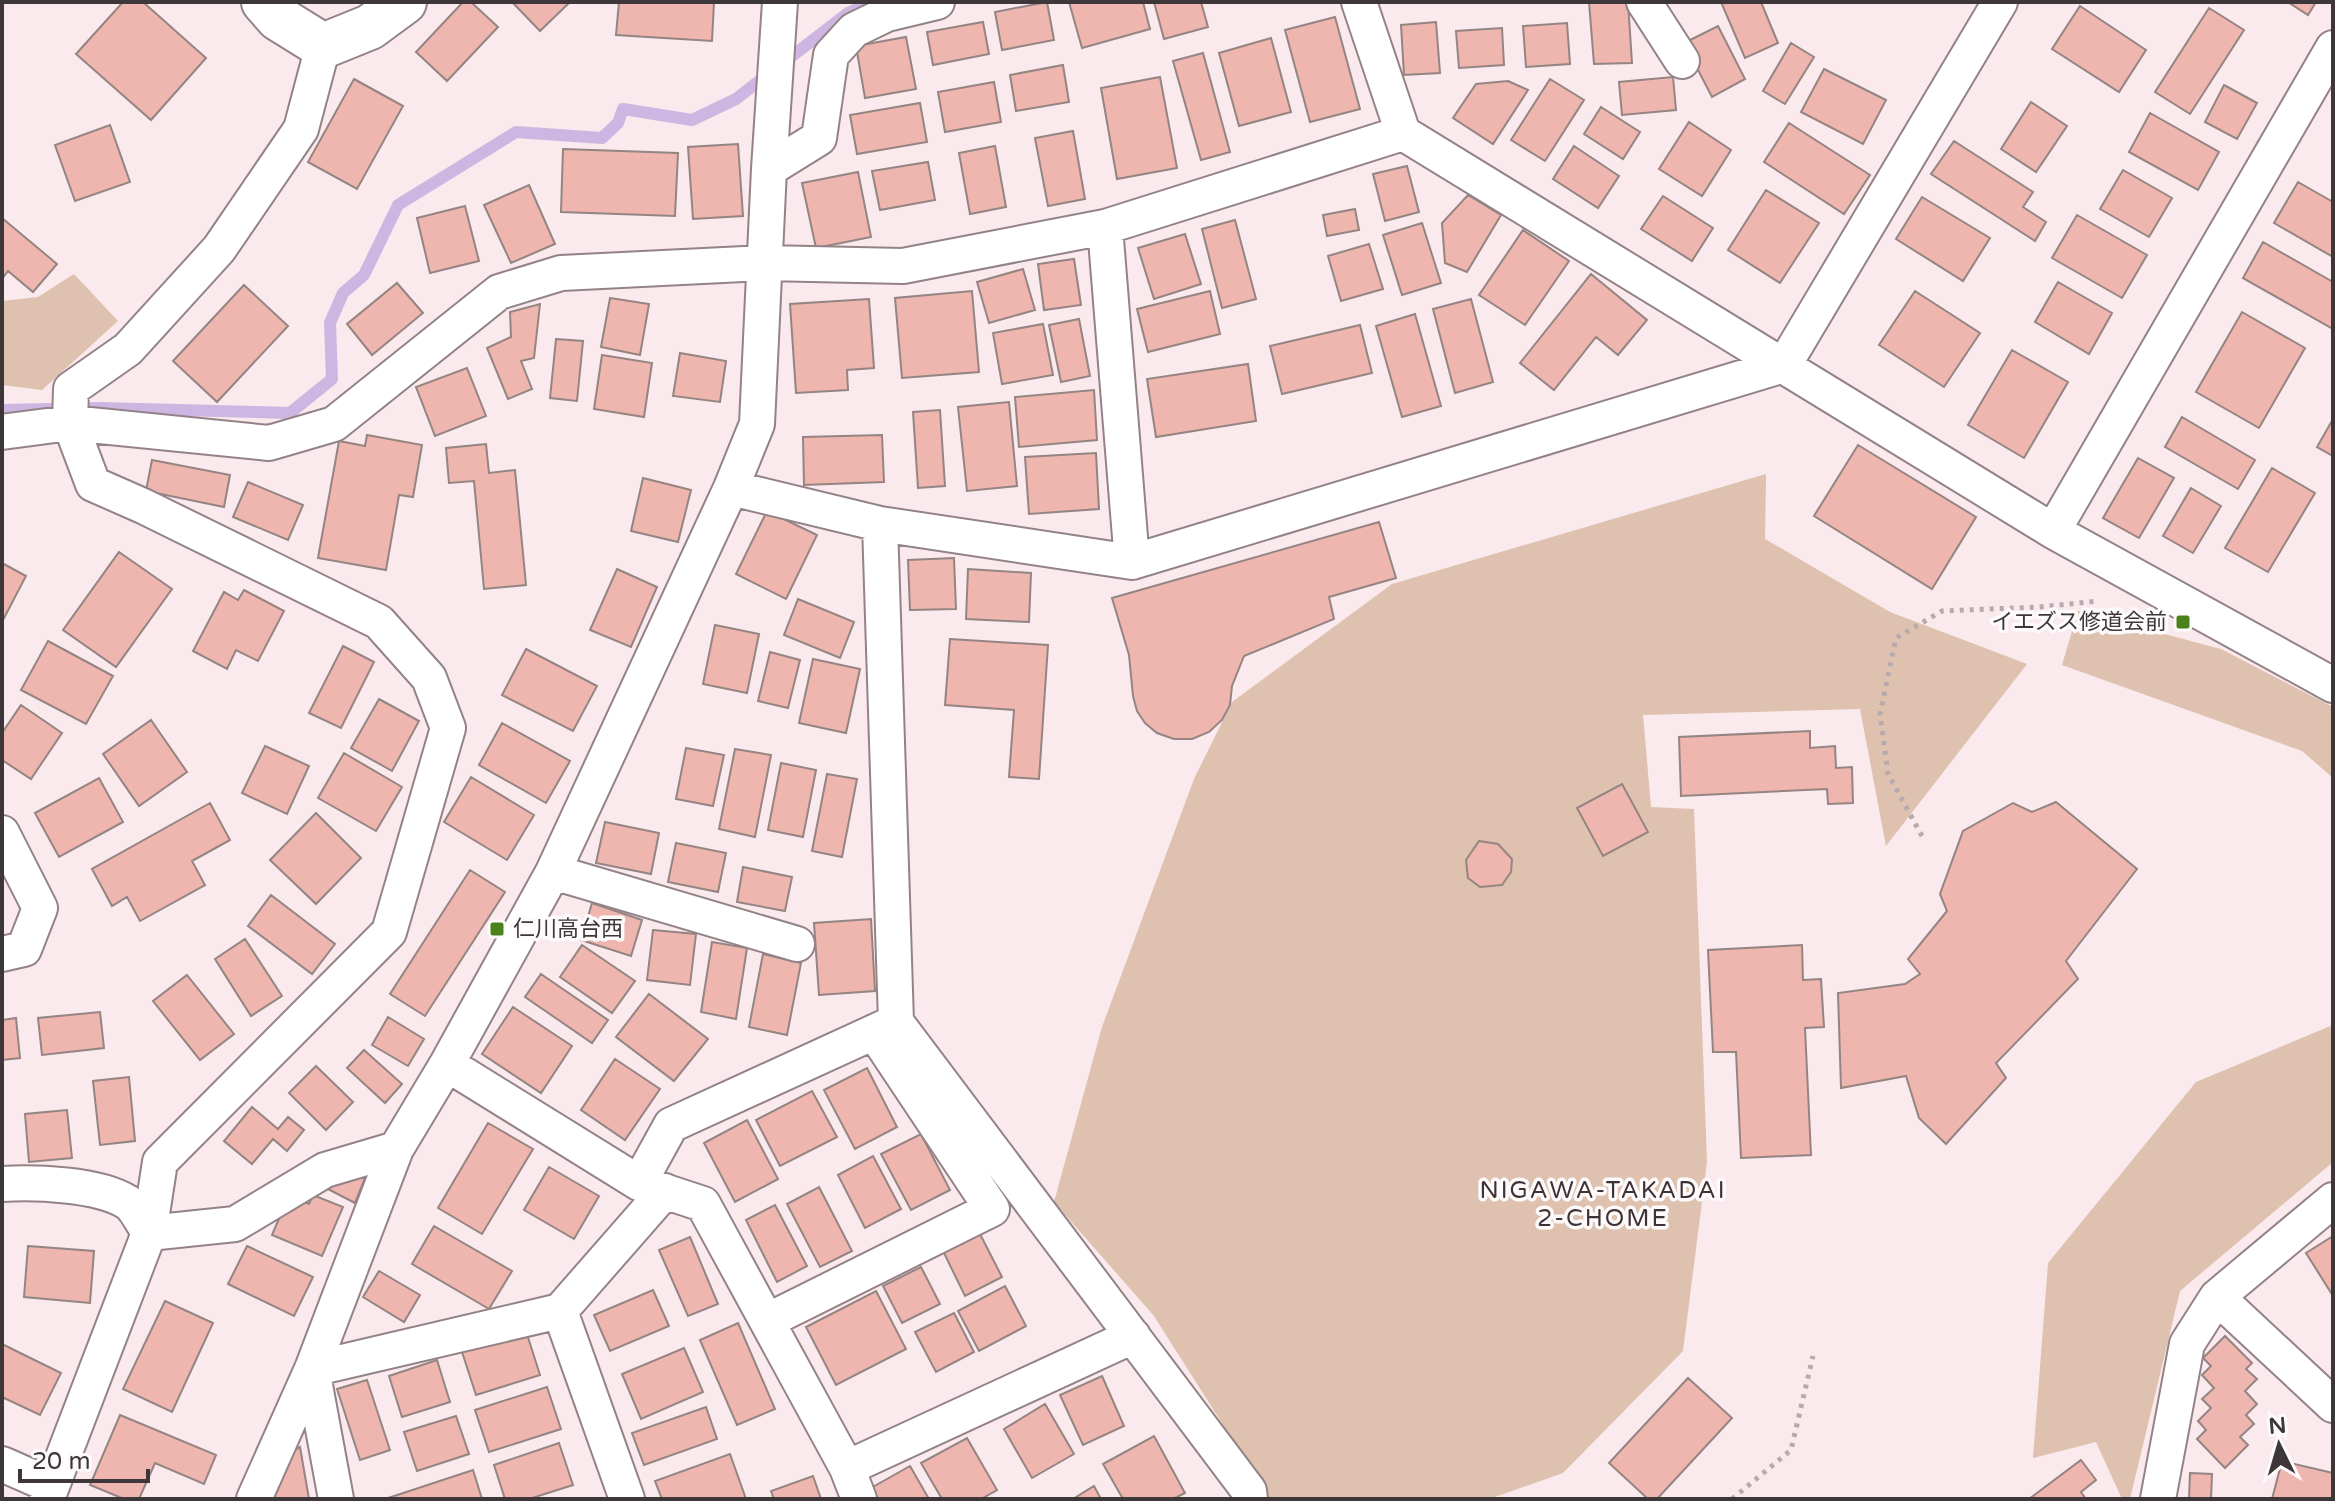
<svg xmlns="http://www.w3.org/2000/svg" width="2335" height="1501" font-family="'Varela Round','Noto Sans JP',sans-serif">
	<rect width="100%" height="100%" fill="#fae9ed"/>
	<path fill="#dec1ae" d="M74 274 118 321 42 390 2 385V301L38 297Z
		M1766 474 1765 539 1890 612 2027 664 1886 846 1860 709 1643 715 1651 807 1694 809 1707 1162 1683 1351 1563 1473 1489 1499H1270L1154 1316 1054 1202 1102 1027 1194 779 1232 702 1392 584Z
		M2078 611 2221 649 2333 707V778L2302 751 2062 665Z
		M2333 1025V1162L2180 1291 2130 1499H2122L2096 1442 2033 1458 2048 1263 2196 1082Z"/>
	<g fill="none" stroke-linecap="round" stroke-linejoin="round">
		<path stroke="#ceb6e2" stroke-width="12" d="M783 63 848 13 873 2
			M2 410 101 408 290 413 332 379 330 323 343 293 364 275 398 205 516 132 602 138 618 123 623 109 692 120 736 99 768 74"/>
	</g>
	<path fill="#eeb6ae" stroke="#948482" stroke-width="2" d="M123 2H143L206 58 151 120 76 54Z
		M463 2H471L498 27 447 81 416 52Z
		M512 2H570L540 31Z
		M619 2H714L712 41 616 35Z
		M1047 2 1054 40 1002 50 995 12Z
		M1069 2H1143L1150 29 1082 48Z
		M1154 2H1201L1208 27 1164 39Z
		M1589 2H1628L1632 63 1594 64Z
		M1721 2H1761L1778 43 1745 58Z
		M2288 2H2316L2308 15Z
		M2080 6 2146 50 2119 92 2052 49Z
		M2209 8 2244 30 2190 114 2155 92Z
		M1335 17 1360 109 1310 122 1285 30Z
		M983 22 989 54 933 65 927 32Z
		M1436 22 1440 73 1404 75 1401 25Z
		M1567 23 1570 64 1526 67 1523 26Z
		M1718 26 1745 79 1712 97 1684 43Z
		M1502 28 1504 65 1459 68 1456 31Z
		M906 37 916 89 865 98 856 46Z
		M1271 38 1291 112 1239 126 1219 53Z
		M1791 43 1814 57 1785 104 1763 91Z
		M1203 53 1230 152 1201 160 1173 61Z
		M1063 65 1069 102 1016 111 1010 75Z
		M1824 69 1886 100 1863 144 1801 112Z
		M1160 77 1177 168 1117 179 1101 88Z
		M1673 77 1676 110 1622 115 1619 82Z
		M354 79 403 106 357 189 308 162Z
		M1550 79 1584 100 1545 161 1511 140Z
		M1508 81 1528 90 1493 144 1453 118 1476 84Z
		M994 82 1001 122 945 132 938 92Z
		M2224 85 2257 103 2237 139 2205 122Z
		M2031 102 2067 126 2036 172 2001 149Z
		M920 103 927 142 857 154 850 115Z
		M1601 107 1640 132 1623 159 1584 134Z
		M2150 113 2219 152 2198 190 2129 152Z
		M1689 122 1731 150 1702 196 1659 169Z
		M1789 123 1870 175 1844 214 1764 162Z
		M110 125 130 182 75 201 55 145Z
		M1073 131 1085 199 1048 206 1035 138Z
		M1954 141 2033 192 2023 207 2046 222 2035 241 1931 174Z
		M738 144 743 216 693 219 688 147Z
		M995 146 1006 207 970 214 959 153Z
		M1574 146 1619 176 1598 208 1553 179Z
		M563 149 678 153 675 216 561 212Z
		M928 162 935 200 880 210 872 171Z
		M1407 166 1419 212 1385 221 1373 174Z
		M2123 170 2172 198 2149 237 2100 209Z
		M858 172 871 237 816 248 802 183Z
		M2298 182 2333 202V257L2274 223Z
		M529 185 555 244 511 263 484 205Z
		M1766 190 1819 223 1780 283 1728 250Z
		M1468 195 1501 215 1467 272 1445 263 1442 223Z
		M1663 196 1713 228 1692 261 1641 229Z
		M1922 197 1990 238 1963 281 1896 239Z
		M465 206 479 261 430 273 417 218Z
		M1355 209 1359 230 1327 236 1323 215Z
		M2077 215 2147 255 2122 298 2052 258Z
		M2 218 57 264 33 292 8 271 2 279Z
		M1235 220 1256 299 1222 308 1202 229Z
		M1422 223 1441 283 1402 295 1383 235Z
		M1523 230 1569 261 1525 325 1479 295Z
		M1185 234 1201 284 1154 299 1138 248Z
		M2263 242 2333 282V329L2243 278Z
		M1369 244 1383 289 1341 301 1328 256Z
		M1074 259 1081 305 1044 310 1038 264Z
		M1023 269 1035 310 989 323 977 282Z
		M1591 274 1647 320 1618 355 1596 337 1554 390 1520 363Z
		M2058 282 2112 313 2089 354 2035 322Z
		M397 283 423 313 372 355 347 324Z
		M244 285 288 326 217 402 173 361Z
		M972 291 979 372 902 378 895 298Z
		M1210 291 1220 334 1148 352 1137 309Z
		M1915 291 1980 333 1944 387 1879 345Z
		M610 298 649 304 640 355 601 347Z
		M869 299 874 368 847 370 848 390 796 393 790 304Z
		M1471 299 1493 382 1455 393 1433 309Z
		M540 304 534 358 521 361 532 389 508 399 487 348 511 337 510 312Z
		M2242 312 2305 348 2259 428 2196 392Z
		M1415 314 1441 406 1402 417 1376 326Z
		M1079 319 1090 376 1061 382 1049 325Z
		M1043 324 1053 375 1002 384 993 333Z
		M1360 325 1372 373 1282 394 1270 346Z
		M556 339 583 341 577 401 550 398Z
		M2012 350 2068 382 2024 458 1968 425Z
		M680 353 726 361 720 402 673 396Z
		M602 355 652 363 644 417 594 409Z
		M1248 364 1256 421 1156 437 1147 379Z
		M467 368 486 416 435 436 416 387Z
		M1094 390 1097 440 1019 447 1015 397Z
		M1009 402 1017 486 967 491 958 407Z
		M940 410 945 486 918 488 913 412Z
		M2182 417 2255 460 2238 489 2165 447Z
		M2333 419V456L2317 447Z
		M367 435 422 445 413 497 399 495 386 570 318 558 339 441 365 446Z
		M882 435 884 482 804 485 803 437Z
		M486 444 489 473 515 470 526 585 484 589 474 481 449 483 446 448Z
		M1858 445 1976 517 1932 589 1814 516Z
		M1096 453 1099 509 1029 514 1025 457Z
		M2138 458 2174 478 2139 538 2103 518Z
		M152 460 230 475 224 507 146 491Z
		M2272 468 2315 493 2268 572 2225 548Z
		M643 478 691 490 678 542 631 531Z
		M248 482 303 505 288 540 233 517Z
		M2191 488 2221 506 2193 553 2163 536Z
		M767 511 817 535 786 599 736 574Z
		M1379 522 1396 578 1329 597 1334 619 1244 656 1232 686 1230 705 1222 720 1209 732 1192 739H1174L1157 733 1145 723 1137 711 1133 696 1129 655 1112 598Z
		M119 552 172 589 116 667 63 630Z
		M954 558 956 609 910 610 908 560Z
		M2 563 26 576 2 622Z
		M617 569 657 587 631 647 590 630Z
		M968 569 1031 573 1029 622 966 619Z
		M244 590 284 611 258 661 236 650 227 669 193 651 224 592 238 600Z
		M798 599 854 622 840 658 784 635Z
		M715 625 759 634 747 693 703 684Z
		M950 639 1048 645 1039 779 1009 777 1014 710 945 705Z
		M48 641 113 676 86 724 21 690Z
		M343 646 374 662 341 728 309 713Z
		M526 649 597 686 573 731 502 695Z
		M770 652 800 660 788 708 758 701Z
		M813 659 860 669 846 733 799 723Z
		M379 699 419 721 392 771 351 748Z
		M21 705 62 733 31 779 2 760V733Z
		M151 720 187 772 139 806 103 754Z
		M502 723 570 761 546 803 479 765Z
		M1810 731V748L1835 746 1836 768 1852 767 1853 803 1828 804 1827 789 1681 796 1679 737Z
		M265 746 309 766 287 814 242 793Z
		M686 748 724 755 713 806 676 799Z
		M735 749 771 755 755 837 719 829Z
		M344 753 402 787 376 831 318 798Z
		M781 763 816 770 803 837 768 830Z
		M827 774 857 779 842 857 812 851Z
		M471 777 534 815 507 860 444 822Z
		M99 778 123 822 59 857 35 813Z
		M1622 784 1648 832 1603 856 1577 808Z
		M2056 802 2137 869 2066 961 2078 979 1996 1063 2006 1078 1946 1144 1919 1118 1906 1076 1841 1088 1838 993 1905 984 1920 974 1908 959 1947 911 1940 894 1963 831 2013 803 2032 812Z
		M210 803 230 840 192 861 205 885 140 921 127 897 112 906 92 869Z
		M316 813 361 858 316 904 270 860Z
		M605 822 659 833 651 874 596 863Z
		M1479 841 1498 844 1512 859 1511 872 1502 885 1480 887 1468 878 1466 860Z
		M676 843 726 853 718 892 668 882Z
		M743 867 792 877 785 911 737 902Z
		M470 870 505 892 425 1016 390 994Z
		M271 895 335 944 312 974 248 926Z
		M592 903 642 920 631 956 581 940Z
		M871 919 875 991 819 995 814 923Z
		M653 930 696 934 690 985 647 980Z
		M245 939 282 996 251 1016 215 959Z
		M712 942 747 948 736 1019 701 1012Z
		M582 945 635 981 612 1013 560 977Z
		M1802 945 1803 980 1821 979 1824 1027 1805 1028 1811 1155 1741 1158 1736 1052H1713L1708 950Z
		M763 954 801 963 787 1035 749 1027Z
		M541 974 608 1020 592 1043 525 997Z
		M187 975 234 1034 200 1060 153 1001Z
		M649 994 708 1039 674 1081 616 1037Z
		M513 1007 572 1046 541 1093 482 1054Z
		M100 1012 104 1048 42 1055 38 1018Z
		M388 1017 424 1039 408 1066 372 1045Z
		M16 1018 20 1058 2 1060V1020Z
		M364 1050 402 1084 385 1103 347 1068Z
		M615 1059 660 1089 625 1140 581 1110Z
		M316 1066 353 1102 326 1130 289 1093Z
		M867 1068 897 1127 855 1149 824 1090Z
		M129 1077 135 1141 100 1145 93 1081Z
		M812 1091 837 1137 780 1166 756 1120Z
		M252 1107 278 1129 288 1117 304 1130 287 1151 273 1139 252 1164 224 1141Z
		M67 1110 72 1158 29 1162 25 1114Z
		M747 1120 778 1179 735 1202 704 1143Z
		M488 1123 533 1149 482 1234 438 1208Z
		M921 1134 950 1190 911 1210 881 1154Z
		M873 1156 901 1209 865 1228 838 1175Z
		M370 1166 355 1203 324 1187Z
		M549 1167 599 1196 574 1239 524 1210Z
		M819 1187 852 1251 820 1267 787 1204Z
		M289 1195 309 1204 313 1195 343 1207 322 1256 272 1235Z
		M775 1205 807 1266 777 1282 746 1220Z
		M434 1226 512 1271 489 1309 412 1264Z
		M979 1232 1002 1277 965 1296 943 1251Z
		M2333 1236V1296L2306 1253Z
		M690 1237 718 1304 688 1316 659 1250Z
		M28 1246 94 1251 90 1303 24 1297Z
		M247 1246 313 1277 294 1316 228 1284Z
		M921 1267 940 1304 902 1323 883 1286Z
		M379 1271 420 1295 404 1322 363 1297Z
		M1005 1286 1026 1326 979 1351 958 1311Z
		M653 1290 669 1326 610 1351 594 1315Z
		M876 1291 906 1349 836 1385 806 1327Z
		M165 1301 213 1323 172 1412 123 1389Z
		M954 1313 974 1352 936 1372 915 1332Z
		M738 1323 775 1409 737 1425 700 1340Z
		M526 1331 540 1375 476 1395 462 1352Z
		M2225 1336 2252 1363 2246 1369 2257 1379 2245 1391 2257 1404 2246 1415 2254 1424 2240 1437 2248 1445 2225 1468 2197 1439 2206 1430 2198 1421 2211 1408 2202 1399 2214 1388 2202 1375 2211 1366 2203 1358Z
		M2 1344 61 1373 40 1415 2 1397Z
		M684 1348 703 1392 641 1419 622 1374Z
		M437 1360 450 1402 402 1417 389 1376Z
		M1102 1376 1124 1426 1083 1445 1060 1395Z
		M1688 1378 1732 1418 1657 1499H1648L1609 1463Z
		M367 1380 390 1450 360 1460 337 1389Z
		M547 1387 561 1429 489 1452 475 1410Z
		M1045 1404 1074 1454 1032 1478 1004 1429Z
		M706 1407 717 1439 644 1465 632 1433Z
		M120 1415 216 1455 204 1484 155 1463 139 1499H124L90 1485Z
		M456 1416 469 1454 417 1471 404 1432Z
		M1154 1436 1185 1493 1173 1499H1123L1103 1464Z
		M967 1438 997 1490 981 1499H942L921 1463Z
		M559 1443 573 1485 529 1499H505L494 1465Z
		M300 1447 309 1499H271L292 1452Z
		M730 1454 746 1499H662L655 1481Z
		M2081 1460 2096 1480 2081 1492 2086 1499H2029Z
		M2282 1461 2333 1473V1499H2272Z
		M910 1466 929 1499H878L871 1488Z
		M473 1470 482 1499H385Z
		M2190 1473 2212 1474 2211 1499H2189Z
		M813 1476 821 1499H774L771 1491Z
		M1094 1486 1101 1499H1073Z"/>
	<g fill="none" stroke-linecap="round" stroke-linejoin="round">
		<defs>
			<path id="street" d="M1359 2 1403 133 2053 531 2333 685
				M1644 2 1682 61
				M769 169 819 138 831 55 854 30 887 14 937 2
				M1105 227 1132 562
				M2 432 70 423 269 443 334 424 499 292 561 273 765 263 903 266 1105 227 1403 133
				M731 488 880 524 1132 562 1784 365 2000 2
				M880 524 896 1022
				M2053 531 2333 48
				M2 833 40 908 24 949 2 954
				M553 872 797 944
				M447 1064 639 1183 671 1125 896 1022 1249 1491 1250 1499
				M639 1183 703 1204 847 1468 859 1499
				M2 1184C35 1182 98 1184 127 1202 136 1208 143 1224 149 1233
				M149 1233 235 1224 325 1170 396 1149
				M2217 1297 2333 1405
				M767 1321 992 1209 874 1032
				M2 1464 52 1486
				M847 1468 1133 1336
				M47 1499 149 1233 160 1162 389 932 448 728 429 678 379 622 143 506 93 484 70 423 71 389 128 349 219 249 301 129 323 46
				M254 1499 312 1369 396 1149 447 1064 553 872 731 488 757 424 769 169 780 2
				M336 1499 312 1369 560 1311
				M627 1499 560 1311 665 1191
				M2158 1499 2187 1344 2217 1297 2333 1200"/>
			<path id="secondary" d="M264 2 278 18 323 46 370 27 404 2"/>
		</defs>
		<use href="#street" stroke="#938387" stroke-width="38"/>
		<use href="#secondary" stroke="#938387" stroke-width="48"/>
		<path stroke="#b7aaad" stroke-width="5" stroke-dasharray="4 6" stroke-linecap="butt" d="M1922 836 1888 774 1880 714 1896 638 1942 611 2039 607 2098 601
			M1732 1499 1791 1450 1813 1356"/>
		<use href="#street" stroke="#fff" stroke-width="34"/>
		<use href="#secondary" stroke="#fff" stroke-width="44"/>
	</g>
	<g fill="#49821b" stroke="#fdfafb" stroke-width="3">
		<rect x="2175" y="614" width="16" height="16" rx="4"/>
		<rect x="489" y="921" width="16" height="16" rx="4"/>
	</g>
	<g text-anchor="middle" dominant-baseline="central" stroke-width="7" stroke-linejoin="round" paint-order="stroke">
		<g font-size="22" fill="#3e3739" stroke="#fdfafb" text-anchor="end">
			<text x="2167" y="622">イエズス修道会前</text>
			<text x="513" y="929" text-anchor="start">仁川高台西</text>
		</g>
		<g font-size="24" letter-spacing="2" fill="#3f3235" stroke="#fdfafb">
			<text x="1603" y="1190">NIGAWA-TAKADAI<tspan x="1603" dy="28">2-CHOME</tspan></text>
		</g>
	</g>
	<rect width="2335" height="1501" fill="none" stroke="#3e3739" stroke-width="8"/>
	<g transform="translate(2279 1445) rotate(355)" stroke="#fdfafb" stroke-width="6" paint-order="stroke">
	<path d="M0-6L14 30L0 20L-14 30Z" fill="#3e3739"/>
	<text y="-12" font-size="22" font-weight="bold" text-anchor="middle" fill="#3e3739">N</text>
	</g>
	<path d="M20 1469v12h128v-12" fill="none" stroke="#3e3739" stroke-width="4"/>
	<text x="32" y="1469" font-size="24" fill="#3e3739" stroke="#fdfafb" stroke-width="6" paint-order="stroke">20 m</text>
</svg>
